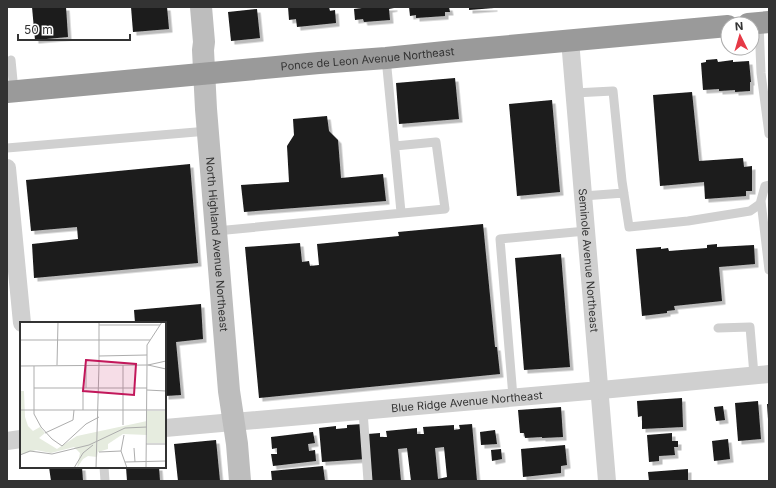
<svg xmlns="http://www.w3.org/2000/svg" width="776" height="488" font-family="Inter,sans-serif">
	<defs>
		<filter id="shadow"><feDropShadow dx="3.5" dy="3.5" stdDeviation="0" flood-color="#0004"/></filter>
	</defs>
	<rect width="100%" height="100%" fill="#fff"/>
	<path fill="#1a1a1a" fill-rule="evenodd" filter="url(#shadow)" d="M32 7H66L68 37 35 40Z
		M131 7H167L169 29 133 32Z
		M288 7H329L330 11 335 10 336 23 297 27 296 19 289 20Z
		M362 7H394V8L389 9 390 20 364 22 363 19 355 20 354 9 362 8Z
		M409 7H449L450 12H445V16L416 18V15L410 16Z
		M469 7H494V8L469 10Z
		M257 9 260 38 231 41 228 12Z
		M717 59 718 62 733 60V62L749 61 751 82H750V91L735 92V90L719 91V89L703 90 701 63 706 62V60Z
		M455 78 459 119 399 124 396 83Z
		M692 92 699 161 743 158 744 167 752 166V191H746V196L705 199 704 182 660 186 653 95Z
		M552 100 560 192 517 196 509 104Z
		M327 116 329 131 338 140 341 178 383 174 386 201 244 212 241 185 289 182 287 146 294 135 293 119Z
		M190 164 198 263 34 278 32 244 78 239 77 227 31 231 26 180Z
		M483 224 495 347H497L500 374 259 398 245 247 300 243 302 262 309 261 310 266 319 265 317 244 399 236 398 232Z
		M717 244V247L754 245 755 264 719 267 722 301 674 306 675 310 667 311V313L642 316 636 249 661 247V249L668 248 669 251 707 248V245Z
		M561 254 570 367 524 370 515 258Z
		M201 304 203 339 176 342 181 395 165 396V323H135L134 310Z
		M682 398 683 427 642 429V416L638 417 637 401Z
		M758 401 761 439 738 441 735 403Z
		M767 404H769V419H768Z
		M723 406 725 420 716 421 714 407Z
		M561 407 563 437 542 438V437L525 438 524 433H520L518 410Z
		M363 424 366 459 322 462 319 428 336 426V429L347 428V425Z
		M472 424 477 481H411L407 448 398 449 401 481H372L368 434 380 433V437H387L386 431 417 428V434H424L423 427 454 425V430L460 429 459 425ZM444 447 447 477 438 479 435 448Z
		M495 430 497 444 481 445 480 432Z
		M313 432 315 443 308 444 309 451 315 450 316 461 273 466 271 454H277V448L272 449 271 437Z
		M672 433V441H678V447H674L675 455 659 456V461L649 462 647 435Z
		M728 439 730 459 714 461 712 441Z
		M216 440 220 481H178L174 444Z
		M565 445 567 465 561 466V473L523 477 521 449Z
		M501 449 502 459 492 461 491 450Z
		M323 466 325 481H272L271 471Z
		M49 467H82L83 481H51Z
		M126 467H159L160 481H127Z
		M688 469V481H649L648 472Z"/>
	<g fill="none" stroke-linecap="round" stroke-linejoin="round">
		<path stroke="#d0d0d0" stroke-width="9" d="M759 23 761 73 769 134
			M386 58 401 212
			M11 60 14 91
			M574 93 613 91 622 181 629 227 688 221 750 211 760 204 765 186 769 185
			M7 148 208 131
			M583 196 624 193
			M761 201 769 270
			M216 231 445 209 436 142 395 146
			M718 328 750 327 754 375
			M513 397 500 239 586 231
			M363 411 368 481
			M104 467 105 481"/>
		<g stroke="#d0d0d0" stroke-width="18">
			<path id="s1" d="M570 40 607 481"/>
			<path d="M7 168 22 323"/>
			<path id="s2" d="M165 428 612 389 769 374"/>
			<path d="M7 441 21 439"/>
		</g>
		<path stroke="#bdbdbd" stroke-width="22" id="s3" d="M201 7 204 42 203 50 206 109 229 391 237 444 240 481"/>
		<g stroke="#9a9a9a" stroke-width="22">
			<path d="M748 24 769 22"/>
			<path id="s4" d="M7 92 319 63 386 58 455 51 728 26"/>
		</g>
	</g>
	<g text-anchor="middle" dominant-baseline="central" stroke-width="4" stroke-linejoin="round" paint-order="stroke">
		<g font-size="11" fill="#333" stroke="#fff">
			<text stroke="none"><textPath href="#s4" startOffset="362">Ponce de Leon Avenue Northeast</textPath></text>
			<text stroke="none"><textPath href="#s3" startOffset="238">North Highland Avenue Northeast</textPath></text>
			<text stroke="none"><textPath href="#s1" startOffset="221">Seminole Avenue Northeast</textPath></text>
			<text stroke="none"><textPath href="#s2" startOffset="303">Blue Ridge Avenue Northeast</textPath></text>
		</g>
	</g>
	<g transform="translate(20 322)">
		<rect width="146" height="146" fill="#fff"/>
		<path d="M0 69H4L5 95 8 104 13 109 20 105 25 111 19 116 37 127 57 114 127 99V89H146V121H127V113L103 112 88 122V127L78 130 77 135 68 134 63 137 57 146 60 131 54 125 31 131 16 128 0 133Z" fill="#e6ecdf"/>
		<path fill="none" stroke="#adadad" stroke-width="1" d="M79 3H140M0 18H130M79 34 127 33M37 43 38 0M79 43V0M127 43V23L142 0M128 43 146 47M0 44 128 43 146 39M14 44V92L21 105 32 117 42 124 66 102 79 95M66 44V66M14 66H127M127 68 146 69M0 88H126M63 88V66M126 88H146M103 103V43M25 111 53 98 54 88M104 113 101 129 107 146M126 122H146M114 126 115 140M79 130 101 129M0 133 10 129 32 132 69 123 105 106 127 105M105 140 146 139M54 146 63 131 73 123M76 146 79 43M126 146 127 43"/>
		<path fill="#c2185b" fill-opacity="0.15" stroke="#c2185b" stroke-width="2" d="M66 38 116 42 114 73 63 69Z"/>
		<rect width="146" height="146" fill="none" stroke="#333" stroke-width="2"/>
	</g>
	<rect width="776" height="488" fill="none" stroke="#333333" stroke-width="16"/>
	<g transform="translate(740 36) rotate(355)"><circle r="19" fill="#ffffff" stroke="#adadad"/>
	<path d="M0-3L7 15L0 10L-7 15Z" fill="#e63946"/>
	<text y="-6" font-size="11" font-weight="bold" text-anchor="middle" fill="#333333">N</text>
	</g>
	<path d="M18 34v6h112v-6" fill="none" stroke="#333333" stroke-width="2"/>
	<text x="24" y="34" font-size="12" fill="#333333" stroke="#ffffff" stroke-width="3" paint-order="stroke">50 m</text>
</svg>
